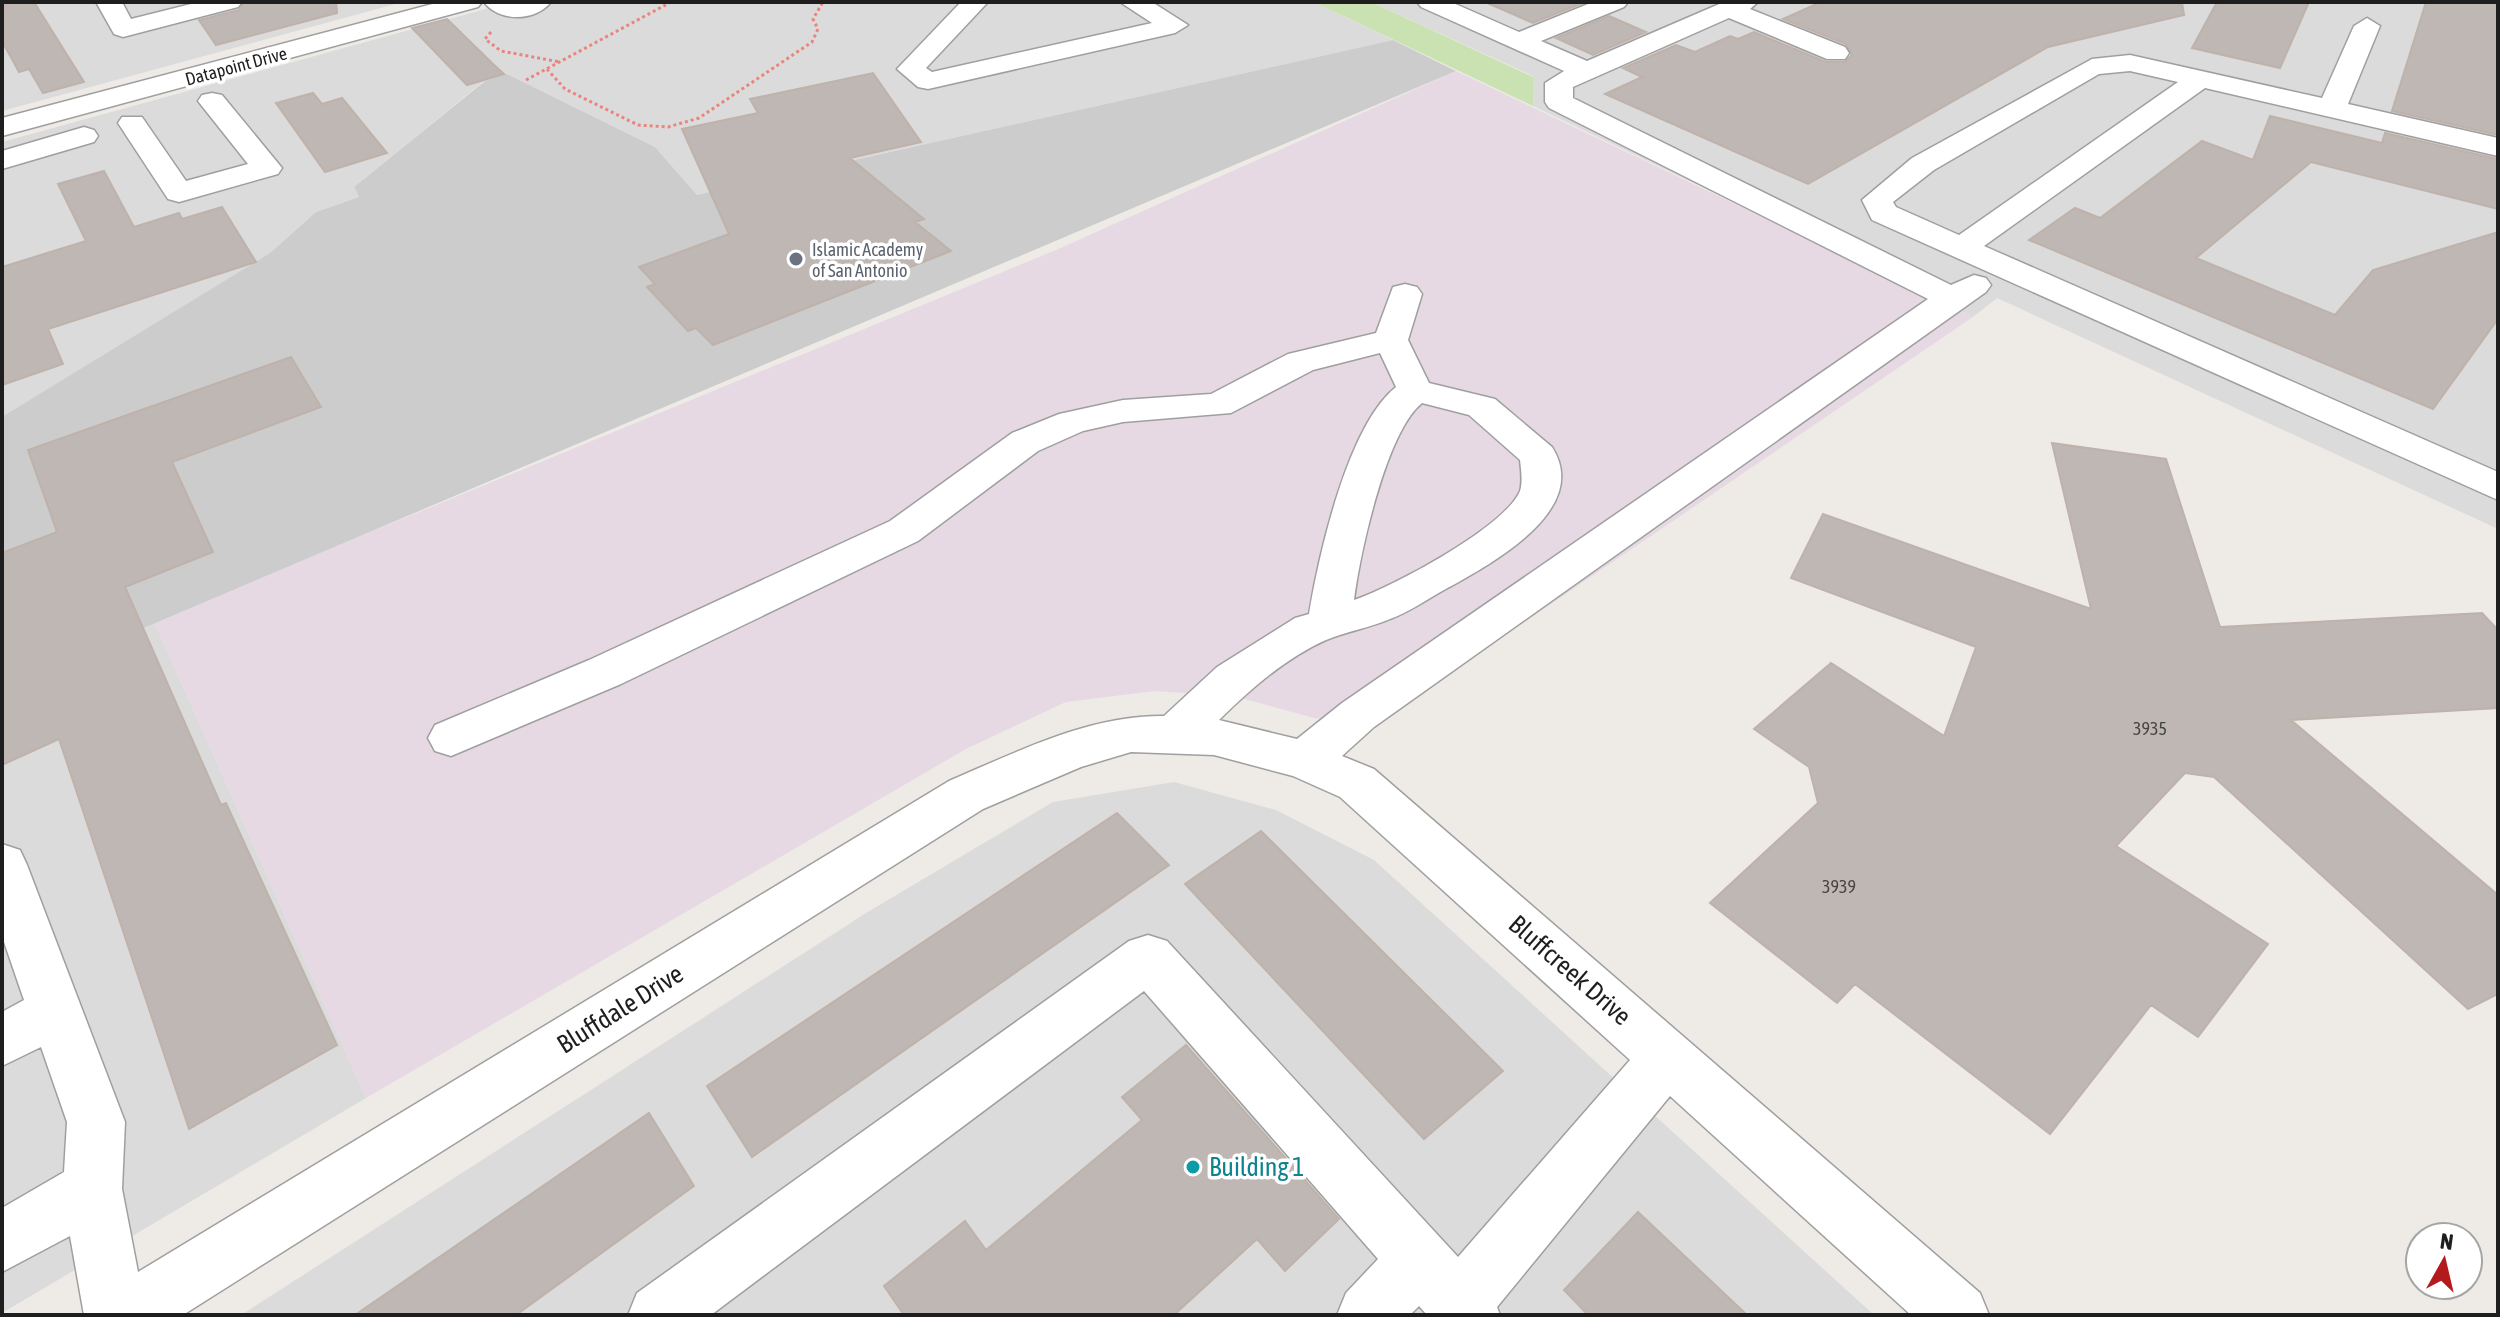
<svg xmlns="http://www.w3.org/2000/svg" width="2500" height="1317" font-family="'Asap Condensed',sans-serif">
	<rect width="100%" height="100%" fill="#eeebe6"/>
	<path fill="#dcdbdc" d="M2 2H403L2 111Z
		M511 2H1314L1393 40 697 195 655 147 507 74 484 81 354 187 359 197 316 212 270 253 2 418V142Z
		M1371 2H2498V529L1997 298 1973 317 1533 106V76Z
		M154 621 366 1098 2 1313V688Z
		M1174 782 1276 810 1374 860 1874 1315H241L866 913 1053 802Z"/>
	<path fill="#e6d9e4" d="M1456 71 1973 317 1370 727 1314 718 1237 697 1155 691 1066 702 966 749 366 1098 154 621 1056 250Z"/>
	<path fill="#ccc" d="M1393 40 1456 71 2 688V417L270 253 316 212 359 197 354 187 485 81 507 74 655 147 697 195Z"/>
	<path fill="#cae2b2" d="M1314 2H1371L1533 77V106Z"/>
	<path fill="#beb7b3" stroke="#beb2aa" stroke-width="2" d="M2 2H34L84 82 43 93 29 69 19 72 2 41Z
		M245 2H336L337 13 216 45 199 20 239 10Z
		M1485 2H1575L1580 4 1533 23Z
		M1821 2H2182L2184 15 2048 47 1808 184 1605 94 1642 77 1623 68 1676 45 1695 52 1730 36 1738 39 1754 32 1826 62H1845L1852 55 1846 44 1783 19Z
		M2217 2H2309L2280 68 2192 48Z
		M2426 2H2498V135L2392 111Z
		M1609 16 1646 32 1593 55 1556 38Z
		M447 19 492 63 504 74 467 85 412 28Z
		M873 73 921 142 850 158 924 219 915 222 951 251 713 345 696 328 688 331 647 287 655 284 639 267 729 234 682 129 758 113 750 99Z
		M313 93 322 104 342 98 387 153 325 172 276 103Z
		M2270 116 2382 143 2385 133 2498 159V209L2311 162 2196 258 2335 315 2373 270 2498 232V319L2433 409 2029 240 2075 208 2100 218 2202 141 2253 160Z
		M104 171 134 227 179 213 182 219 222 207 256 262 48 329 63 364 2 385V267L86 241 58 184Z
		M291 357 321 407 172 462 213 552 125 587 221 805 226 803 337 1045 189 1129 59 739 2 765V553L57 532 28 450Z
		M2052 443 2166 459 2220 627 2482 613 2498 630V708L2291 720 2498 895V994L2468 1009 2214 777 2185 773 2116 846 2268 944 2198 1037 2151 1005 2050 1134 1855 984 1837 1003 1710 903 1818 803 1809 767 1754 729 1831 663 1944 736 1976 647 1791 578 1823 514 2091 609Z
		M1117 813 1169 865 752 1157 707 1086Z
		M1261 831 1503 1071 1424 1139 1185 884Z
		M1186 1045 1339 1219 1285 1271 1257 1239 1174 1315H904L884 1286 965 1221 986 1250 1142 1120 1122 1097Z
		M649 1113 694 1186 516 1315H355Z
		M1638 1212 1747 1315H1588L1564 1290Z"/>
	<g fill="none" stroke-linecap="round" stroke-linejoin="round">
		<defs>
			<path id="minor" d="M96 2H122L131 19 199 2H242L238 7 123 37 114 34Z
				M440 2H482L478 7 2 136V118Z
				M484 2H551C535 22 499 22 484 2Z
				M961 2H988L926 68 932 72 1152 23 1120 2H1152L1188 25 1175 33 928 89 918 87 897 69Z
				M1417 2H1451L1519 32 1593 2H1628L1624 7 1541 41 1587 61 1724 2H1758L1750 9 1845 47 1849 53 1845 59H1827L1729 18 1573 87V98L1951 285 1974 275 1986 278 1991 285 1986 292 1374 727 1342 756 1374 769 1980 1293 1989 1315H1911L1670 1096 1497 1307 1500 1315H1427L1419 1306 1410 1315H1337L1346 1293 1378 1259 1144 991 711 1315H628L637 1293 1129 941 1148 935 1167 941 1458 1257 1630 1060 1340 797 1293 776 1214 755 1131 752 1081 767 983 809 183 1315H84L70 1236 2 1272V1208L64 1172 67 1122 41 1047 2 1066V1012L24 1000 2 936V844L20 850 27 865 125 1122 122 1189 138 1272 949 781C1017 752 1089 715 1164 716L1217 667 1295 618 1309 614C1319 554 1348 425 1396 387L1380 353 1313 370 1231 413 1123 422 1083 431 1038 451 918 541 621 684 451 756 435 751 428 738 435 725 589 660 890 521 1012 433 1059 414 1123 400 1211 394 1288 354 1376 333 1393 287 1405 284 1417 287 1422 294 1408 340 1429 383 1495 399 1552 447C1593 511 1487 566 1444 590 1426 600 1409 612 1390 619 1370 628 1347 631 1326 640 1287 657 1249 690 1219 720L1297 739 1342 703 1928 299 1549 108 1545 102V83L1564 71 1421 7ZM1422 403 1469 415 1520 460C1521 469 1523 482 1520 491 1505 527 1391 588 1354 600 1360 553 1386 432 1422 403Z
				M2367 18 2380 26 2348 104 2498 138V156L2205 88 1984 246 2498 472V500L1872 220 1862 200 1912 158 2092 59 2130 55 2322 98 2354 26ZM2130 71 2178 82 1959 235 1896 207 1893 202 1934 170 2099 74Z
				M212 93 222 95 282 168 278 174 179 202 168 199 118 123 122 117H142L186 181 248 164 198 101 202 95Z
				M84 127 94 130 98 136 94 142 2 169V151Z"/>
		</defs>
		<use href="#minor" stroke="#9f9f9f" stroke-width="3"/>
		<path stroke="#e8867d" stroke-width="3" stroke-dasharray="3 3" stroke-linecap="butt" d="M491 32 485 39 501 51 560 62
			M547 69 565 89 638 125 668 127 699 118 812 42 818 29 813 19 823 2
			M526 80 671 2"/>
		<use href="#minor" fill="#fff" fill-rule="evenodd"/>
	</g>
	<circle fill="#6b7280" stroke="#fff" stroke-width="3" cx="796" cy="259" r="8"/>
	<circle fill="#0f9aa8" stroke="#fff" stroke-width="3" cx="1193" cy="1167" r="8"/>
	<g text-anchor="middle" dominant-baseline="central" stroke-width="7" stroke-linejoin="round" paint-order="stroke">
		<g font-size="18" fill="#1e1e1e" stroke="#fff">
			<text transform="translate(236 66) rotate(-15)">Datapoint Drive</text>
		</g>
		<g font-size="18" fill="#5b616d" stroke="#fff" text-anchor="start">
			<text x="812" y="249">Islamic Academy<tspan x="812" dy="21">of San Antonio</tspan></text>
		</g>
		<g font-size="18" fill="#464443">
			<text x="2150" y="728">3935</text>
			<text x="1839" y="886">3939</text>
		</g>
		<g font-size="26" fill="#1e1e1e" stroke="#fff">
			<text transform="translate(1570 970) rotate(41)">Bluffcreek Drive</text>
			<text transform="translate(620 1009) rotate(-32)">Bluffdale Drive</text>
		</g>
		<g font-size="26" fill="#0d838f" stroke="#fff" text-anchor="start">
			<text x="1209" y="1167">Building 1</text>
		</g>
	</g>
	<rect width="2500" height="1317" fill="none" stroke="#1e1e1e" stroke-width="8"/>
	<g transform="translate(2444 1261) rotate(8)"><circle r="38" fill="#ffffff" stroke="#a5a5a5" stroke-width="2"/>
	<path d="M0-6L14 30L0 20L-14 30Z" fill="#b4191c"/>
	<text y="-12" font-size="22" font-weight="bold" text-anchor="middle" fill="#1e1e1e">N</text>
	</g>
</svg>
